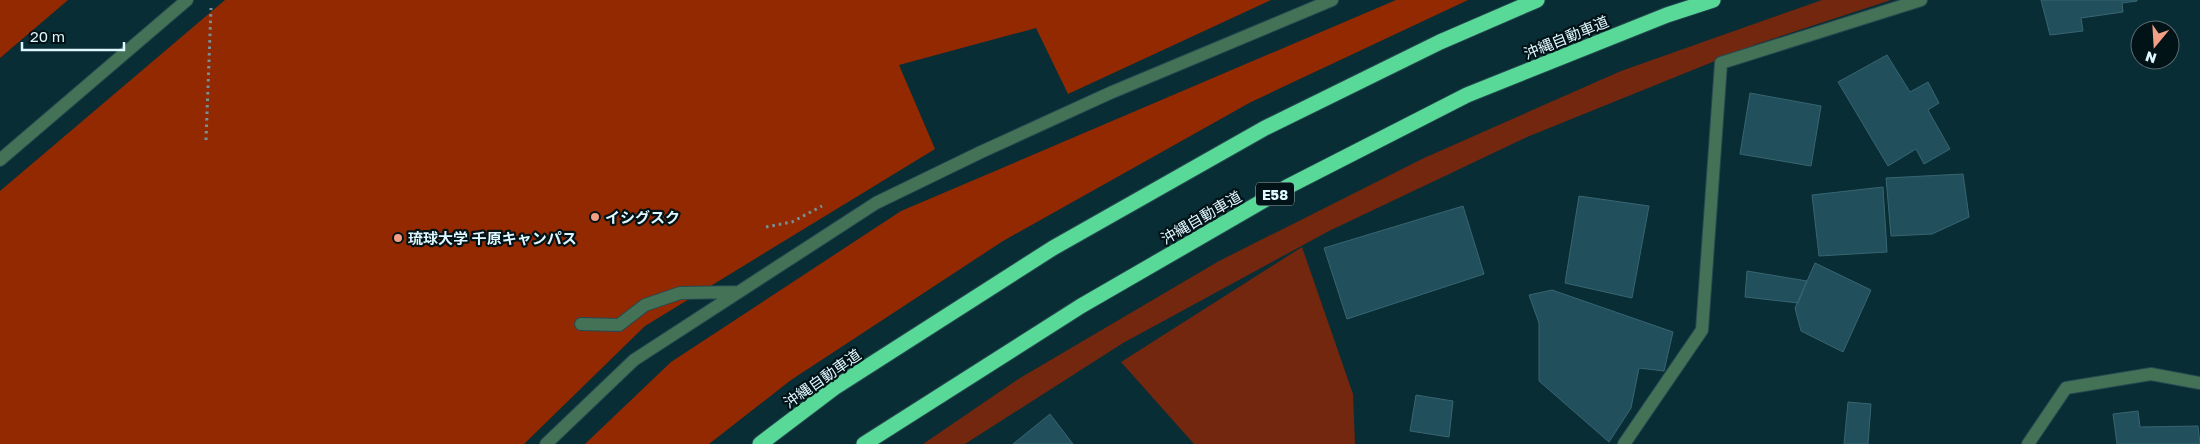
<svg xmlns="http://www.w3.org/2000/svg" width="2200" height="444" font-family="'Golos Text','Noto Sans JP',sans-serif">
	<rect width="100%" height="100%" fill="#082d35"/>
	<path fill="#72270e" d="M1822 0H1891L1757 44 1527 137 1329 231 1123 343 965 444H923L1020 378 1219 261 1424 158 1621 71Z
		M1302 247 1353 394 1355 444H1194L1121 362Z"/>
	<path fill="#932900" d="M0 0H68L0 58Z
		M225 0H1271L1068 94 1036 28 899 65 935 149 645 326 524 444H0V191Z
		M1396 0H1468L1251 102 1003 241 791 380 709 444H585L671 362 901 211Z"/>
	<path fill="#214f5b" stroke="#386572" d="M2041 0H2137V1L2122 3 2123 12 2081 18 2083 31 2050 35Z
		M1887 55 1910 92 1928 82 1939 103 1928 110 1950 149 1924 164 1916 149 1888 166 1838 82Z
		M1750 93 1821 106 1811 166 1740 154Z
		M1963 174 1969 217 1932 234 1891 236 1886 178Z
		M1883 187 1887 252 1819 256 1812 195Z
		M1579 196 1649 206 1632 298 1565 283Z
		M1463 206 1484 274 1347 319 1324 248Z
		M1815 263 1871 290 1843 352 1801 331 1795 308Z
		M1747 271 1807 281 1798 303 1745 297Z
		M1552 290 1673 332 1664 371 1639 368 1631 408 1609 442 1539 381V323L1529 295Z
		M1416 395 1453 401 1449 437 1410 431Z
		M1848 402 1871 404 1868 444H1844Z
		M2138 411 2140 427 2198 426 2200 444H2117L2113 414Z
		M1050 414 1073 444H1013Z"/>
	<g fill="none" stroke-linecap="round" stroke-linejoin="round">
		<defs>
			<path id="minor" d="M0 160 187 0
				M581 324 619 325 645 305 680 293 738 292
				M546 444 634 360 876 203 981 152 1110 93 1332 0
				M1624 444 1702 330 1721 63 1921 0
				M2028 444 2066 388 2151 374 2200 383"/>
			<path id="highway" d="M760 444 834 388 1053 248 1265 128 1440 42 1537 0
				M864 444 1081 306 1287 187 1467 95 1667 15 1713 0"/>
		</defs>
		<use href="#minor" stroke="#264951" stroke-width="14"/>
		<use href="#highway" stroke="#264951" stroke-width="17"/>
		<path stroke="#74929a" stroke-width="3" stroke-dasharray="2.5 4" stroke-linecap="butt" d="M206 140 211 8
			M766 227 792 222 822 206"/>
		<use href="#minor" stroke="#437257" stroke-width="12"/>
		<use href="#highway" stroke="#59d997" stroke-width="15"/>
	</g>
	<g fill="#f39f85" stroke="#021318" stroke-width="2">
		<circle cx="595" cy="217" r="5"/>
		<circle cx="398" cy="238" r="5"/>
	</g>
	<g text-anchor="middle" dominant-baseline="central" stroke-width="4.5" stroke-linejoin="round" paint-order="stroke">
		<rect fill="#021318" stroke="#9db3b9" stroke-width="1" x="1256" y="182.5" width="38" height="23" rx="4"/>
		<g font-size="14" font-weight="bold" fill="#dff7fe">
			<text x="1275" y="194">E58</text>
		</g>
		<g font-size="15" fill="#dff7fe" stroke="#021318">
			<text transform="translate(1566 37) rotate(-22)">沖縄自動車道</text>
			<text transform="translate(1201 217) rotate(-30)">沖縄自動車道</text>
			<text transform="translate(822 378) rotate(-35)">沖縄自動車道</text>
		</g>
		<g font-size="15" font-weight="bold" fill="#dff7fe" stroke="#021318" text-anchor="start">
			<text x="605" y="217">イシグスク</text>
			<text x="408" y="238">琉球大学 千原キャンパス</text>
		</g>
	</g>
	<g transform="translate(2155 45) rotate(198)"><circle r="24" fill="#021318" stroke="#5a6e74"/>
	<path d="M0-4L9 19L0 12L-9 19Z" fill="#f39f85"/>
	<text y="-8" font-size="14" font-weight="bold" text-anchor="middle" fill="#dff7fe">N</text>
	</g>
	<path d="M22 42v8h102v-8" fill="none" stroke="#dff7fe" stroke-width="2.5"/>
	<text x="30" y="42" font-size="15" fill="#dff7fe" stroke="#021318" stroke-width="4" paint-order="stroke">20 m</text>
</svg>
